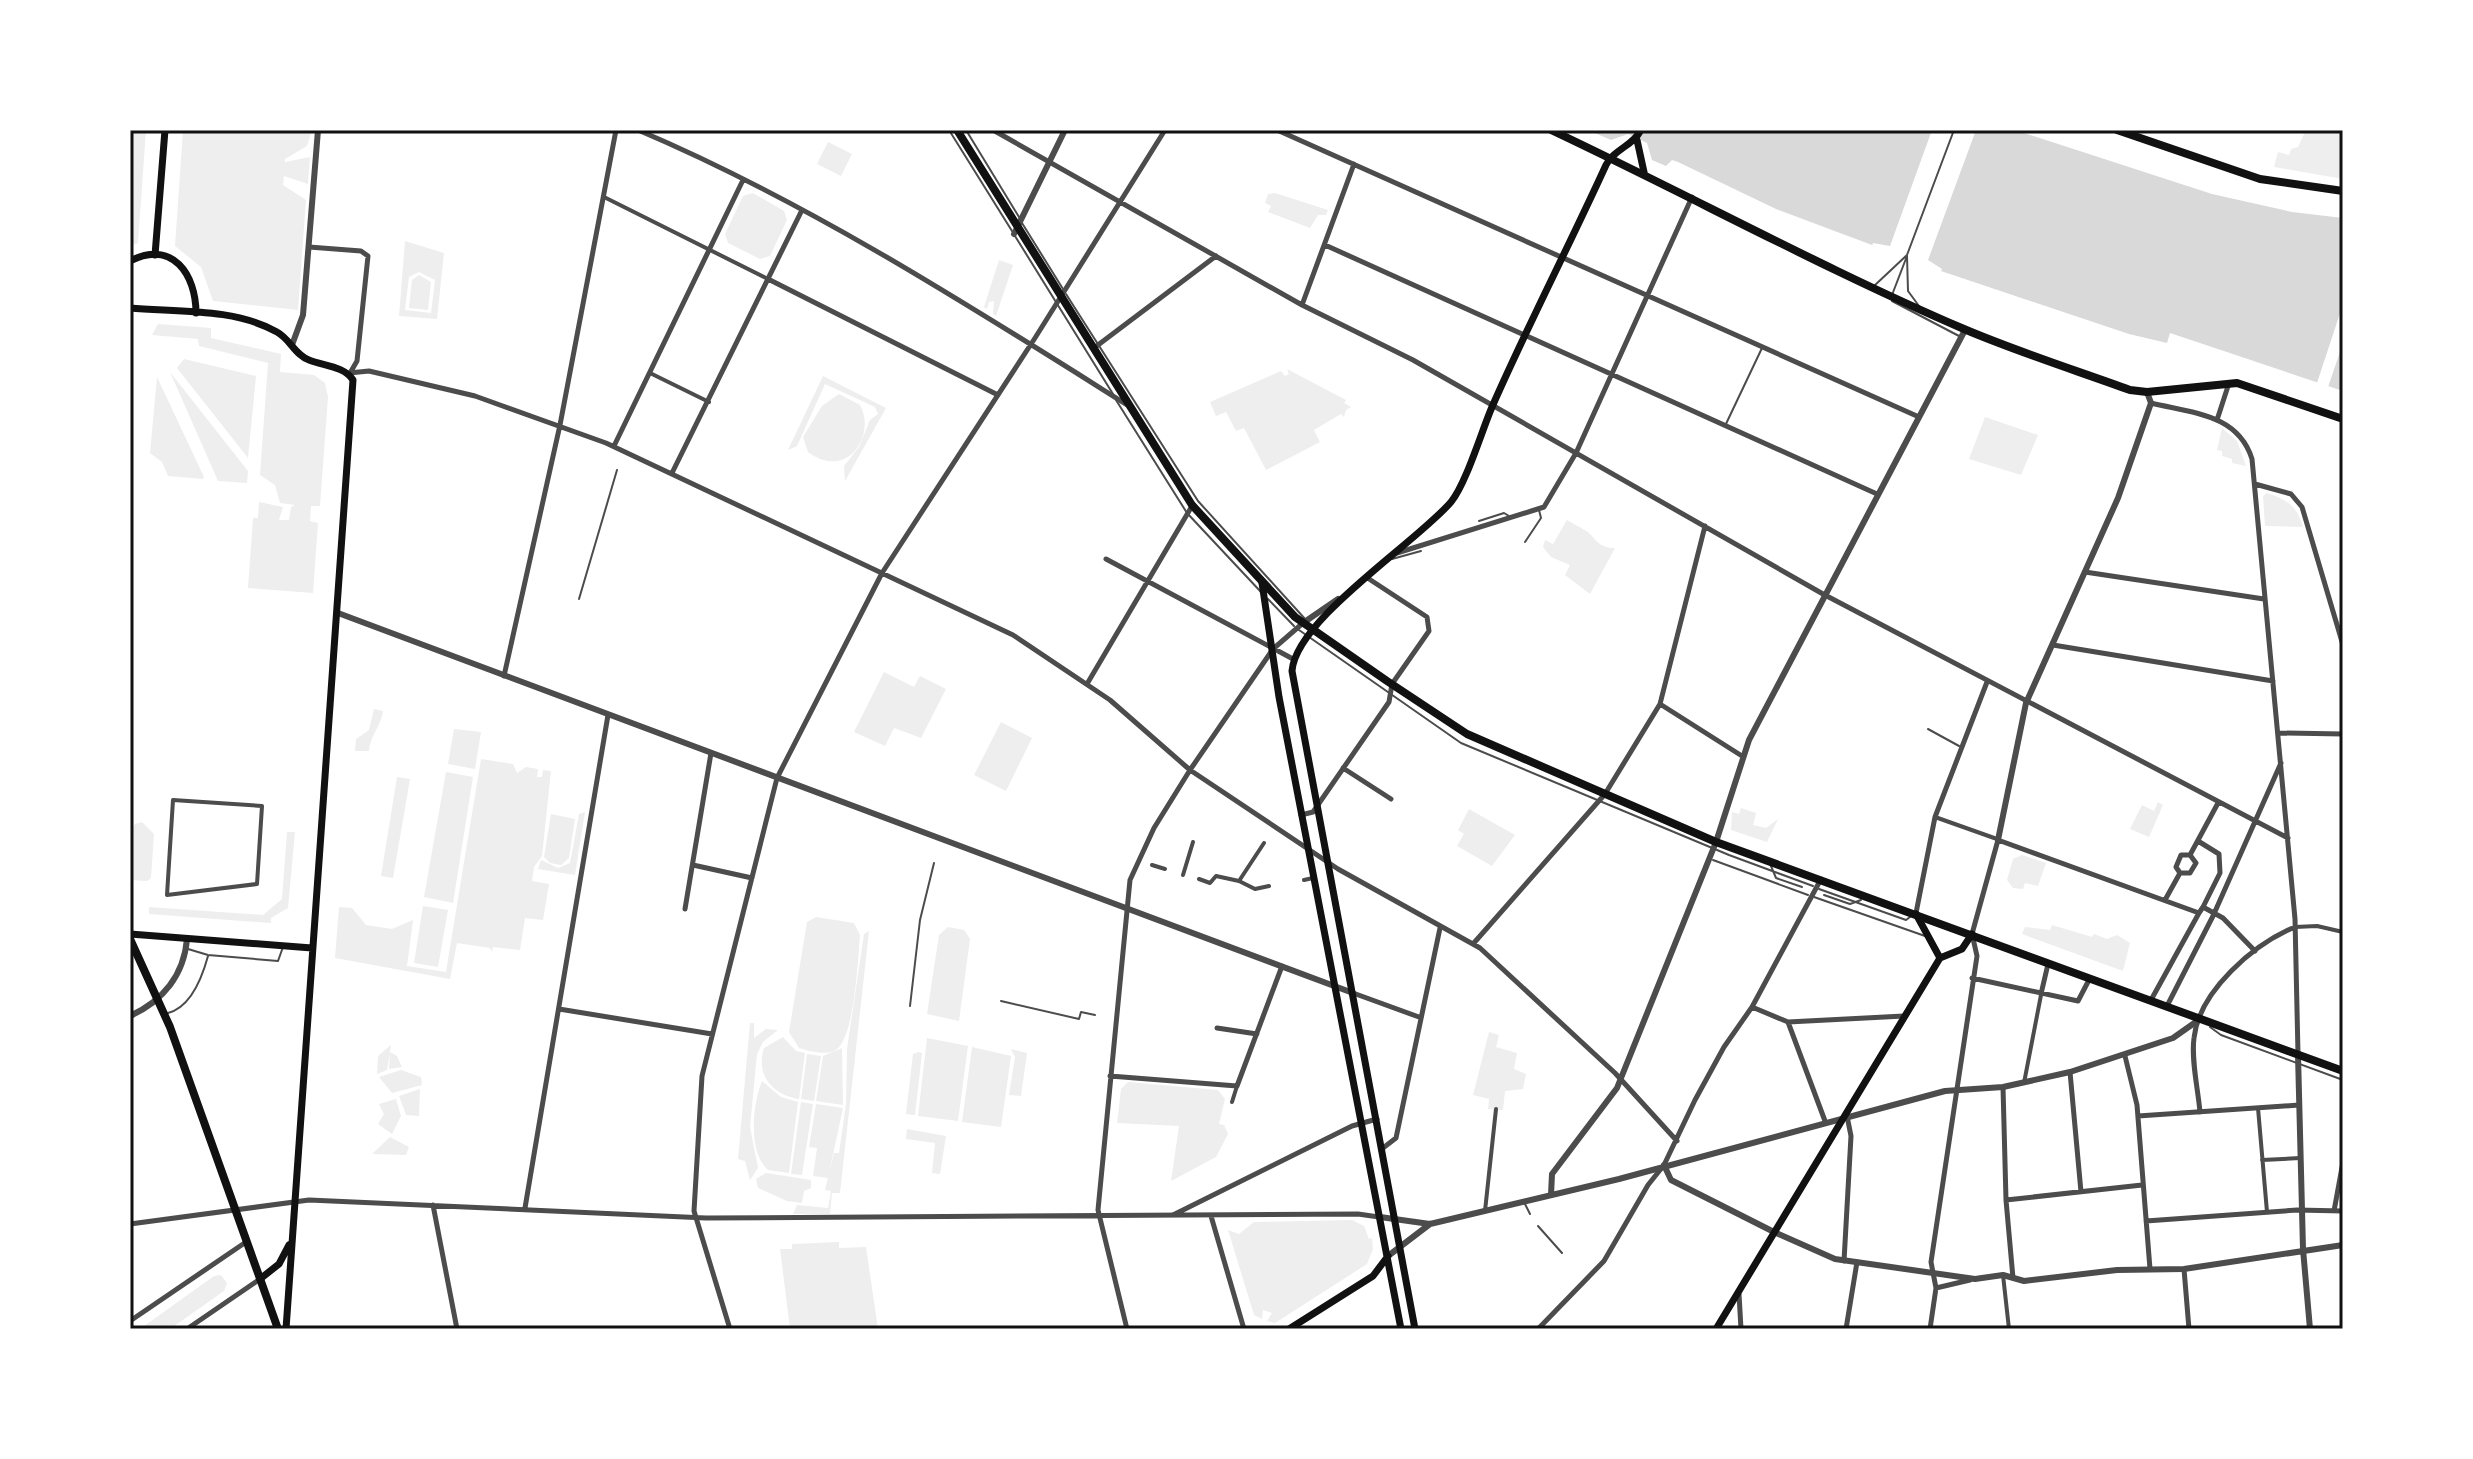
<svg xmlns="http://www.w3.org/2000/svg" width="2473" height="1459" font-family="'Public Sans',sans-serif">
	<rect width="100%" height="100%" fill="#fff"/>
	<path fill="#eee" fill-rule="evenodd" d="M130 130H146L138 243 130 246Z
		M183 130H312L307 146 285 159V162L310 157 308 184 284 176 283 185 306 200 298 310 213 301 201 267 175 246Z
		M2306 130H2343V179L2274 167 2278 152 2289 155 2291 149 2298 147Z
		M828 142 852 154 841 176 817 164Z
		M753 193 784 211 787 220 770 256 760 259 728 243 725 234 743 196Z
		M1275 193 1328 210 1326 215H1318L1310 228 1268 212 1271 206 1265 203 1268 194Z
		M405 241 444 253 437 319 399 316ZM419 272 435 280 431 313 405 310 409 277Z
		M999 260 1013 265 996 316 993 314 994 301 989 302 987 309 984 307Z
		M419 275 431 282 428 310 409 308 412 280Z
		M158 324 211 328V338L281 354 280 372 314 375 325 383 328 397 320 506H311L310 521 318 523 313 593 248 588 253 518H258L259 502 283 507 279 520H289L291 507 295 505 280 503 275 485 260 475 268 363 199 346 198 339 152 335Z
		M184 359 256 376 248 458 177 368Z
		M1287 369 1346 400 1344 403 1351 407 1346 410 1344 417 1341 414 1314 430 1320 442 1266 470 1244 428 1236 431 1226 412 1216 416 1210 402 1281 371 1285 376 1289 374Z
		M170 372 248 471 247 483 218 481Z
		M823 376 886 408 845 481 844 466 859 447 870 420 878 414 875 407 825 384 797 446 788 450Z
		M157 377 204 477 203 479 168 476 162 462 150 453Z
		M839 394 860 405C877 436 846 481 808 452L803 437 822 406Z
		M1985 417 2038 435 2021 475 1969 459Z
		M2222 428 2237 441 2246 466 2232 463V459L2222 456V451L2217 450Z
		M2267 493C2288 500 2297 506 2303 527L2265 526 2263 496Z
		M1567 520C1570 522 1587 531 1588 532 1597 541 1600 548 1615 548L1590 594 1565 575 1570 565 1551 557 1543 547 1545 540 1553 544Z
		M884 672 914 687 920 676 946 689 921 738 894 728 885 746 854 732Z
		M374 709 383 711C380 729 371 733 369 751H355L356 739 369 730Z
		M1001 722 1032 738 1006 791 974 775Z
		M454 729 481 732 475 769 448 764Z
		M481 759 513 764 517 773 526 767 538 769 537 777H542L543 770 551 771 542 856 534 867 532 881 549 884 543 920 525 918 520 950 493 947 492 952 490 948 457 943 450 979 335 958 339 907 352 908 366 925 392 929 413 920 407 966 446 972Z
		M446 772 473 777 453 903 424 897Z
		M397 777 410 779 393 878 381 876Z
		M2158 802 2163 805 2149 837 2130 829 2142 805 2154 811Z
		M1741 808 1756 813 1753 825 1766 828 1778 819 1767 842 1731 830 1732 812 1739 814Z
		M1469 809 1515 835 1492 866 1457 846 1464 834 1458 830Z
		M585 812 575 875 538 869 541 860 558 868 570 863 579 814Z
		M551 814 575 819 569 858 561 865 550 863 544 857Z
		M142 822 154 834 151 878 147 881 130 880V832L135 824Z
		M287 832H295L288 908 271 918V923L149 914V907L263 915 282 899Z
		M2022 855 2046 863 2038 886 2025 883 2023 889 2013 888 2007 880 2013 859Z
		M423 906 448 910 438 967 414 963Z
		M816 917 854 923 860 935C858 958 855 1037 836 1050 826 1056 809 1051 799 1048L789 1032 807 922Z
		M2052 925 2092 937 2094 934 2107 939 2117 935 2130 943 2123 971 2022 934 2025 927 2050 930Z
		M948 927 964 930 970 939 959 1021 927 1014 939 935Z
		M869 931 840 1193H832L830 1214H793L797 1205 828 1208 831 1191 825 1190 834 1153H839L846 1104 847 1049 864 934Z
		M750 1023H754V1038L766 1029 778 1030 763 1042 757 1054 750 1127 758 1168 750 1180 745 1161 738 1159Z
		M1489 1032 1499 1035 1496 1047 1517 1053 1514 1069 1526 1074 1523 1089 1505 1091 1503 1110 1488 1109 1489 1099 1473 1095Z
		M783 1037 796 1051 805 1053 799 1099C773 1095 755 1075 764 1048Z
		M927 1038 968 1046 958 1121 918 1116Z
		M391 1045 390 1052 397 1056 402 1067 389 1069 390 1053 387 1070 377 1074 378 1056Z
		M972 1047 1011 1056 1001 1127 962 1122Z
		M842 1048 843 1105 816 1101 823 1056Z
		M1011 1049 1027 1053 1021 1096 1009 1095 1015 1057Z
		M919 1052 922 1053 915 1115 906 1114 913 1054Z
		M807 1054 821 1056 814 1101 801 1099Z
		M401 1070 421 1077 422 1085 392 1093 379 1077Z
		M762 1081 781 1097 798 1102 789 1173 768 1170C747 1151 753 1103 762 1081Z
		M1128 1082 1218 1090 1225 1099 1219 1124 1224 1125 1228 1134 1216 1157 1171 1181 1179 1126 1117 1123 1121 1089Z
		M420 1089 419 1116 406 1115 399 1096Z
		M396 1099 401 1116 392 1134 378 1124 384 1114 379 1104Z
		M801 1102 813 1104 802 1175 791 1174Z
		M816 1104 843 1108 828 1178 813 1176 817 1148 809 1147Z
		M907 1129 946 1136 940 1174 932 1173 935 1143 906 1139Z
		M390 1137 409 1147 406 1155 372 1154Z
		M766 1173 811 1180V1188L804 1191 802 1203 787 1201 758 1188 756 1179Z
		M1352 1220 1364 1226 1369 1239 1372 1238 1373 1249 1367 1264 1275 1323 1267 1321 1272 1313 1263 1310 1262 1319 1254 1315 1228 1230 1239 1234 1254 1222Z
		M839 1242V1248L866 1247 878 1329H790L780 1249H792V1244Z
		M221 1275 227 1283 224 1291 170 1329H140L214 1276Z"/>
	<path fill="#d9d9d9" d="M1588 130H2015L2212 194 2292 212 2343 218V391L2170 333 2167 343 2129 334 1941 271C1927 256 1891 245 1872 245L1776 209 1678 162 1672 160 1666 166 1652 160 1647 143 1628 134 1611 140Z"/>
	<path fill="#fff" d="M1932 130H1976L1928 260 1942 269 1940 274 1926 264 1887 250 1871 249 1873 243 1890 246Z
		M2343 304V343L2327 390 2316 386Z"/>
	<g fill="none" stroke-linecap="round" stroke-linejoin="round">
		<path stroke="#4c4c4c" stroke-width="2" d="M949 130 1012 231
			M966 130 1019 217
			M1022 223 1063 289
			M1015 236 1113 394
			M1907 256 1908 291 1919 306
			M1874 286 1907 255 1954 130
			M1066 294 1198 501 1306 620
			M1892 295 1907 256
			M1892 301 1959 336
			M1116 400 1187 513 1261 592
			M1725 426 1762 348
			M1479 521 1504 513 1509 516
			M1525 542 1541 518 1539 510
			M1392 559 1421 551
			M579 599 617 470
			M1268 599 1294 626
			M1299 630 1461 743 1729 855 1813 886
			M1928 729 1959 746
			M1713 860 1808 895
			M1771 866 1776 878 1802 887
			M1819 889 1906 920 1910 917
			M1824 895 1850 904 1861 900
			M1814 897 1925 936
			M188 949 208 955 278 961 283 947
			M1001 1001 1079 1019 1081 1012 1095 1015
			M910 1006 920 920 934 863
			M168 1013C191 1007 202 978 208 956
			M2210 1027 2221 1035 2343 1080
			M1525 1204 1530 1214
			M1538 1226 1562 1253"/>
		<path stroke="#4c4c4c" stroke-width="4" d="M604 197 768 279
			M650 373 709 402
			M173 800 262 806 257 884 167 895Z
			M1935 817 1997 839
			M1152 865 1165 869
			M1183 875 1193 842
			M1199 879 1210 883 1216 876 1239 881 1264 843
			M1304 880 1313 878
			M1239 881 1255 889 1269 886
			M2295 927 2317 926 2343 932
			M2024 1083 2041 995
			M1232 1102 1237 1086
			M2258 1108 2267 1212
			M2262 1160 2300 1158
			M1485 1211 1496 1109
			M2003 1275 2009 1329"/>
		<path stroke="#4c4c4c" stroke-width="5" d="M638 130C808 202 973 308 1129 406
			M993 130 1302 305 1413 360 1823 594 2288 838
			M1277 130 1919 417
			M1325 245 1877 494
			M309 247 361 251 368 256 357 361 350 373
			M768 279 998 395
			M1302 305 1354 164
			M1094 348 1216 256
			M349 373 369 371 475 396 606 443 1013 635 1110 700 1190 770 1338 869 1480 948 1615 1073 1677 1141
			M2151 403C2192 413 2238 414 2252 459L2295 919 2298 1054
			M2217 420 2229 383
			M614 446 743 180
			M672 473 801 212
			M2255 484 2291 494 2302 507 2343 645
			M1397 553 1544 507 1576 453 1692 197
			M1106 559 1293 659
			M2085 572 2264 599
			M2053 645 2273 681
			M504 676 560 425 616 130
			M1087 684 1192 506
			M1660 704 1742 756
			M2279 733 2343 734
			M1343 768 1391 799
			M1301 815 1313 812 1389 702 1392 684 1429 631 1427 617 1366 577
			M2198 841 2219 854 2220 873 2203 907
			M2190 855 2218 803
			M693 865 752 878
			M2180 873H2190L2196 863 2190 855
			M2165 900 2180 873 2176 867 2181 855H2190
			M685 909 711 753
			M1916 913 1935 817 1987 682
			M1473 944 1605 794 1660 704 1705 526
			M1972 978 2078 1001 2090 978
			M1353 993 1419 1017
			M2041 994 2048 964
			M2151 1000 2199 913
			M2167 1006 2213 916 2281 763
			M1752 1007 1788 1022 1904 1016
			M559 1009 712 1034
			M1788 1022 1825 1121
			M1217 1028 1257 1034
			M2125 1056 2137 1105 2150 1269
			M2070 1072 2081 1192
			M1110 1076 1237 1086 1282 966
			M2003 1087 2006 1200 2013 1278
			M2200 1112C2198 1089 2191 1060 2194 1038 2199 991 2254 944 2295 927
			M2138 1116 2299 1105
			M1383 1148 1396 1138 1440 928
			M2006 1200 2142 1185
			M433 1205 457 1329
			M525 1208 608 715
			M2334 1211 2343 1162
			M1173 1215 1352 1126 1377 1119
			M1211 1216 1244 1329
			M2146 1221 2297 1210 2343 1211
			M130 1224 309 1200 706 1218 1358 1214 1379 1217
			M1844 1261 1851 1136 1847 1116
			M2184 1269 2189 1329
			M1936 1288 1970 1280
			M1739 1294 1741 1329
			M130 1321 246 1242
			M187 1329 260 1279
			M730 1329 694 1211 702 1076 777 778 882 573 1035 338 1165 130
			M1127 1329 1098 1210 1130 880 1154 828 1190 770 1273 649 1303 623
			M1538 1329 1604 1261 1648 1185 1664 1165 1695 1100 1724 1047 1752 1007 1821 879
			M1846 1329 1857 1262
			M1930 1329 1936 1288 1931 1262 1977 956 1972 934 1998 840 2199 913 2203 907 2223 918 2255 951"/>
		<path stroke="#4c4c4c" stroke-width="6" d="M1014 234 1065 130
			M292 345 303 315 318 130
			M338 613 1353 993
			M1303 623 1338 599
			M1998 840 2026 703 2118 498 2151 403 2147 392
			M130 1016C163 1001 184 975 187 939
			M130 1030V1016
			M2298 1055 2303 1249 2310 1329
			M1664 1165 1671 1180 1774 1232 1835 1259 1975 1279 2003 1275 2024 1281 2117 1270 2184 1269 2343 1245
			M1551 1195 1552 1174 1617 1088 1716 842 1749 740 1965 330
			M1380 1217 1430 1224 1619 1179 1945 1091 2003 1087 2070 1072 2173 1038 2200 1019
			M1388 1256 1430 1224"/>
		<path stroke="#111" stroke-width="7" d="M1637 140 1644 172
			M155 255 165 130
			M130 261C173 239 196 275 196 313
			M130 308C177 312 235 308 277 332 290 339 295 355 309 360 324 366 344 366 353 380L286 1329
			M1262 583 1279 697 1401 1329
			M1916 914 1940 958
			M130 934 312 948
			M1940 958 1962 949 1972 934
			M260 1279 279 1264 289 1245
			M1289 1329 1373 1276 1388 1256
			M1415 1329 1292 671C1296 619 1416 543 1451 502 1466 484 1482 430 1492 407 1528 325 1569 246 1606 165 1614 149 1633 146 1641 130
			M1716 1329 1940 958"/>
		<path stroke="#111" stroke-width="8" d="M957 130 1192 505 1295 617 1387 681 1467 734 1716 842 2343 1071
			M1551 130C1689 195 1824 269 1964 329 2018 352 2075 370 2130 390L2147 392 2237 383 2343 419
			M2117 130 2260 179 2343 191
			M130 939 170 1027 278 1329"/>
	</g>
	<rect width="2473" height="1459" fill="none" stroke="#ffffff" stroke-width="264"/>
	<rect x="132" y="132" width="2209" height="1195" fill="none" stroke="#111" stroke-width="3"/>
</svg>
